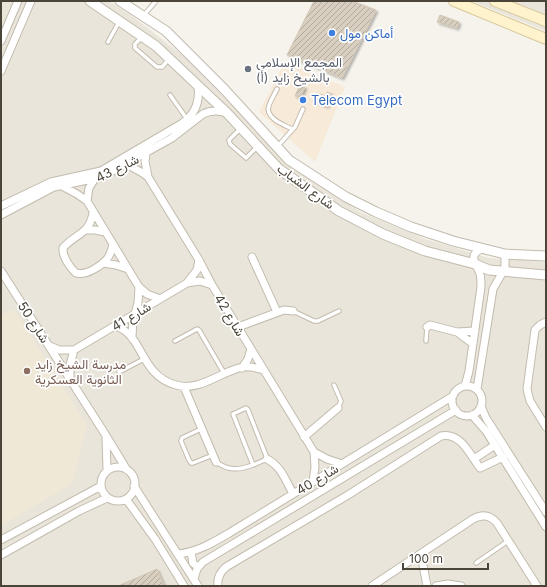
<svg xmlns="http://www.w3.org/2000/svg" width="547" height="587" font-family="Inter,Vazirmatn,sans-serif">
	<defs>
		<pattern id="building-hatch" width="6" height="6" patternUnits="userSpaceOnUse"><rect width="6" height="6" fill="#d8cfc1"/><path d="M-1 1l2-2M0 6l6-6M5 7l2-2" fill="none" stroke="#b1aa9e"/></pattern>
		<filter id="shadow"><feDropShadow dx="2" dy="2" stdDeviation="1" flood-color="#0004"/></filter>
	</defs>
	<rect width="100%" height="100%" fill="#f6f3ec"/>
	<path fill="#eae5da" d="M1 1H109L132 16 186 58 273 148 310 178 360 212 425 239 489 258 546 262V586H1Z
		M471 1H546V31Z"/>
	<path fill="#f7ead8" d="M290 63 345 87 315 162 259 112 283 66Z"/>
	<path fill="#efe8d6" d="M14 309 87 425 73 483 1 526V316Z"/>
	<path fill="url(#building-hatch)" stroke="#d3c7b4" filter="url(#shadow)" d="M314 1H352L376 10 342 78 287 55Z
		M440 15 459 22 457 28 437 22Z
		M300 85 305 87 300 98 295 96Z
		M327 92 332 94 327 106 313 101 317 93 326 96Z
		M157 569 164 586H118Z"/>
	<g fill="none" stroke-linecap="round" stroke-linejoin="round">
		<defs>
			<path id="service" d="M144 15 156 1
				M142 37 135 44V48L157 67H162L168 60
				M108 42 119 22
				M277 89C270 104 261 111 278 122 283 124 288 128 293 129L295 127 303 109
				M170 95 187 119
				M240 129 229 140 230 144 246 158 258 146
				M278 146 293 129
				M293 311 314 321H318L339 311
				M175 341 197 329 199 330 224 373
				M426 341 427 327
				M119 372 144 359
				M334 385 341 401 338 408
				M246 408 248 410 267 458V459L253 465 233 414Z
				M201 429 182 438 181 441 189 460 191 463H193L213 455
				M216 462C229 471 239 470 253 465
				M476 563 508 541"/>
			<path id="minor" d="M1 41 18 1
				M1 71 31 1
				M146 153 145 161 148 177 199 260 212 285 314 452 315 467 313 482
				M126 164 141 172 148 177
				M60 185 77 194 87 201 139 287 147 294 160 299
				M87 201 89 188 94 180
				M1 206 51 182 101 171 181 124C195 115 200 102 198 86
				M93 213C89 235 76 233 63 248 62 256 70 268 76 273 86 276 101 266 107 259 111 254 112 249 113 244
				M1 215 54 187 102 177 172 138 203 114C211 110 218 110 227 113
				M86 230H95L105 232
				M252 257 277 312
				M103 263 116 265 128 269
				M1 271 105 434 127 470
				M187 283 200 281 212 285
				M135 314 138 303 139 287
				M546 322 540 325 535 330 527 389 530 401 546 427
				M115 326C144 334 139 375 176 385 200 392 221 371 243 367 250 366 257 368 264 370
				M238 327 284 310 293 311
				M427 327 430 325 457 332 473 344
				M457 332 475 331
				M132 338 133 315
				M50 346 59 350H74L187 283 197 270 199 260
				M242 368 248 359 251 349
				M70 377V365L74 350
				M465 386 469 371 481 287C481 283 481 278 480 274 477 264 467 256 481 249
				M452 401a15 15 0 1 1 30 0a15 15 0 1 1-30 0Z
				M184 387 216 462
				M477 389 493 289 505 268V254
				M481 406 486 418 546 512
				M472 415 486 431 546 527
				M106 436 107 471
				M304 437 338 408
				M314 452 327 459 342 464
				M267 459C281 466 286 481 293 494
				M474 459 495 445
				M101 484a17 17 0 1 1 34 0a17 17 0 1 1-34 0Z
				M134 486 198 586
				M126 499 155 539 184 586
				M1 540 101 486
				M191 552 193 563 198 567
				M178 554C198 552 214 542 231 532L453 396
				M421 554 427 586
				M1 555 79 511 107 498
				M194 579 197 569 203 562 456 410
				M218 586C217 578 220 572 226 567L348 495 441 436C461 432 470 455 480 468L503 457
				M372 586 473 519C482 514 490 515 497 523L537 586
				M436 586 448 584 461 586"/>
			<path id="tertiary" d="M90 1 156 46 227 113 279 169 339 211 383 234 425 251 475 264 489 270 546 275
				M120 1 166 31 224 89 289 160 346 197 376 212 411 227 453 241 505 254 546 256"/>
			<path id="secondary" d="M454 1 546 39
				M495 1 546 21"/>
		</defs>
		<use href="#service" stroke="#c2bbae" stroke-width="5.5"/>
		<use href="#minor" stroke="#c2bbae" stroke-width="9"/>
		<use href="#tertiary" stroke="#c2bbae" stroke-width="11"/>
		<use href="#secondary" stroke="#d6c79b" stroke-width="12"/>
		<use href="#service" stroke="#fff" stroke-width="3.5"/>
		<use href="#minor" stroke="#fff" stroke-width="7"/>
		<use href="#tertiary" stroke="#fff" stroke-width="9"/>
		<use href="#secondary" stroke="#fff3cd" stroke-width="10"/>
	</g>
	<g fill="#3f7fe0" stroke="#fff" stroke-width="1.5">
		<circle cx="332" cy="33" r="4"/>
		<circle cx="303" cy="100" r="4"/>
	</g>
	<circle fill="#6b7280" stroke="#fff" stroke-width="1.5" cx="248" cy="69" r="4"/>
	<circle fill="#8d6e63" stroke="#fff" stroke-width="1.5" cx="27" cy="371" r="4"/>
	<g text-anchor="middle" dominant-baseline="central" stroke-width="3.5" stroke-linejoin="round" paint-order="stroke">
		<g font-size="13" fill="#366cbe" stroke="#fff" text-anchor="start">
			<text x="340" y="33">أماكن مول</text>
			<text x="311" y="100">Telecom Egypt</text>
		</g>
		<g font-size="13" fill="#5b616d" stroke="#fff" text-anchor="start">
			<text x="256" y="62">المجمع الإسلامي<tspan x="256" dy="15">(أ) بالشيخ زايد</tspan></text>
		</g>
		<g font-size="13" fill="#4b4439" stroke="#fff">
			<text transform="translate(117 168) rotate(-26)">شارع 43</text>
			<text transform="translate(306 186) rotate(36)">شارع الشباب</text>
			<text transform="translate(230 315) rotate(59)">شارع 42</text>
			<text transform="translate(131 316) rotate(-31)">شارع 41</text>
			<text transform="translate(34 322) rotate(57)">شارع 50</text>
			<text transform="translate(317 479) rotate(-31)">شارع 40</text>
		</g>
		<g font-size="13" fill="#785e54" stroke="#fff" text-anchor="start">
			<text x="35" y="364">مدرسة الشيخ زايد<tspan x="35" dy="15">الثانوية العسكرية</tspan></text>
		</g>
	</g>
	<rect width="547" height="587" fill="none" stroke="#4b4439" stroke-width="4"/>
	<path d="M403 563v6h85v-6" fill="none" stroke="#4b4439" stroke-width="2"/>
	<text x="409" y="563" font-size="12" fill="#4b4439" stroke="#ffffff" stroke-width="3" paint-order="stroke">100 m</text>
</svg>
